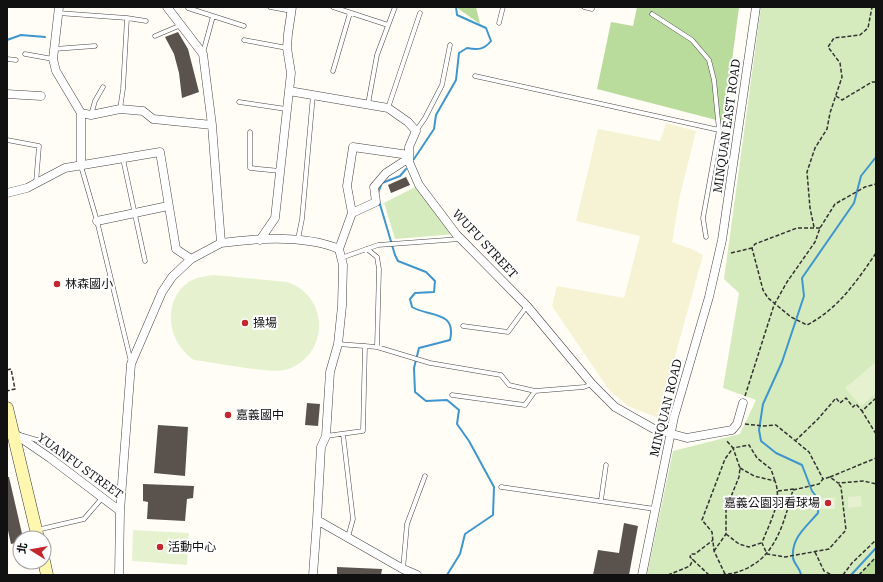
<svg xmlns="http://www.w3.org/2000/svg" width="883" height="582" font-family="'Roboto Serif','Noto Sans TC',serif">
	<rect width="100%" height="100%" fill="#fffdf5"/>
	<path fill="#f6f3d4" d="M666 123 696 131 680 195 672 242 694 250 703 255 658 418 628 406 609 390 552 306 557 286 624 298 640 236 576 221 598 129 660 141Z"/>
	<path fill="#d5ebbd" d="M761 7H876V575H647L673 451 740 434 756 400 723 388 739 293 724 279Z
		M419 185 456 234 395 239 384 203Z"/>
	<path fill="#b9dc9c" d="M456 7H476L480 24Z
		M637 7H739L724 122 597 89 611 22 633 26Z
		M873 559 876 562V575H860Z"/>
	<path fill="#e6f2cf" d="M214 275 287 282C331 296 329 358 285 370 271 374 212 362 194 360 167 343 161 300 190 281 197 277 206 276 214 275Z
		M876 362V393L861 406 845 388Z
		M861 496 862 506 848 508V497Z
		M821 498H835V509H821Z
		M133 530 189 533 187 565 132 561Z"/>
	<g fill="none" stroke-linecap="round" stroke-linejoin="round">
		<path stroke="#3f96cf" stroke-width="2" d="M7 40 21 35 45 37
			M414 159 434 129 436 115 456 80 459 53 467 48C477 50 484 50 491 41L486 28 457 15 456 7
			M378 193 382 183 400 176 406 169
			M379 201 395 255 398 261 426 272 435 281 434 292 415 293 410 299 412 307C428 317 457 310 450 340L419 348 414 368 415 392 426 401 447 400 459 410 457 424 469 441 494 487 493 515 465 534 460 554 447 575
			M801 575C800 568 794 564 793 558 791 538 806 527 818 513L819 500 812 491 802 465 776 453 761 441 759 430 763 404 782 362 804 296 802 278 854 203 861 176 876 157
			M851 575 876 548"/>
	</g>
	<path fill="#5a524d" d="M178 32 188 49 199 92 182 98 179 73 174 54 165 37Z
		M406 177 410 185 391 193 388 185Z
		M307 403 320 404 318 426 305 425Z
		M158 425 188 427 185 476 154 473Z
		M7 477H9L23 538H20V542L11 544 7 526Z
		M143 484 194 486 193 498 187 499 185 521 147 519 148 502 143 501Z
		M624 523 638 526 629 575H593L598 550 619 553Z
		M337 567 382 569 381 575H337Z"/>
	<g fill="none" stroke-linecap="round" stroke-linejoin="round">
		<defs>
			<path id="service" d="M270 7 292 11
				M333 7 388 25
				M584 7 592 9
				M188 8 244 26
				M58 13 127 18 123 89 120 109
				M652 14 692 40 709 60 714 80 719 130 703 218 706 237
				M127 18 146 21
				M499 23 503 7
				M155 36 181 25
				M244 40 287 48
				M54 49 95 46
				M203 53 213 16
				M25 54 53 59
				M7 59 16 60
				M333 71 350 13
				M475 76 719 130
				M239 102 286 109
				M368 104 377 55 395 7
				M388 108 420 13
				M91 115 95 101 103 87
				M416 131 425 118 442 85 450 45
				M250 132V168L280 171
				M7 140 39 146 36 183
				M123 159 145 261
				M81 166 97 221 131 362
				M298 239 302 219 313 95
				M367 249 377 257 379 269 377 347
				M341 258 378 245 460 239
				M463 326 508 332 527 306
				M338 344 377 347 430 363 501 375 509 385 535 391
				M452 395 525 405 535 391 584 387 592 384
				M343 434 353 519 348 537
				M20 435 57 446
				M326 436 363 431 365 346
				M501 487 655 509
				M601 500 606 465
				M37 530 84 519 103 497
				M403 569 407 524 425 476"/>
			<path id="minor" d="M59 7 53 59 56 71 81 113V166
				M167 7 203 54 212 125 221 243C257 238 305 235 339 249L343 265 342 306 338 344 330 372 326 436 321 447 317 520
				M292 7 288 34 287 48 291 73 289 91 388 108 408 122 416 131 409 147V162L419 185 456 234 527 306 592 384 615 407 654 429 687 438 732 430 737 424 743 403
				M7 94 41 96
				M81 113 91 115 120 109 143 111 153 119 212 125
				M7 193 27 188 65 168 160 152 176 249 191 259
				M352 213 347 186 353 147 409 155
				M97 221 168 206
				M260 240 275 218 289 91
				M339 249 352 213 376 202 374 187 386 173 409 158
				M12 432 50 458 120 511
				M119 575 120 511 131 364 162 292 172 277 191 259 221 243
				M313 575 317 520 403 569 417 575
				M642 575 674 417 709 297 722 240 756 7"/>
			<path id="secondary" d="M7 408 38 538
				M44 561 47 575"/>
		</defs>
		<use href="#service" stroke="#444" stroke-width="5"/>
		<use href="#minor" stroke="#444" stroke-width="9"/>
		<use href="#secondary" stroke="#333" stroke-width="13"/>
		<path stroke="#333" stroke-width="1.5" stroke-dasharray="4 2" stroke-linecap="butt" d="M836 96 842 100 872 82H876
			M814 227 810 208 807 172 815 148 827 129 830 113 842 77 840 63 828 47 834 38 860 35 868 28 872 7
			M820 228H797L755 244 752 248 763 290 768 298 791 317 807 325C838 309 857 281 876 253
			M731 253 752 248
			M7 370 11 369 15 389 7 391
			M745 396 774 305 787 282 815 242 820 228 835 204 865 187 876 184
			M876 398 862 411 876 434
			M745 424 763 426 776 425 809 452 823 479
			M795 441 818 419 836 398 840 403 846 398 853 407 856 404 862 411
			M740 468 754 476 775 481C783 502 769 523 762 543L767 554 785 557 829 549 846 530 841 487 838 483
			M830 477 876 458
			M778 491 794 489
			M726 534 739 544 749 547 761 543
			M714 551 726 534V509L739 477 740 468 733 448 749 445 757 458 771 469 775 481
			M815 552 824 571 832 575
			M725 574 714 551 712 532 702 520 725 459 733 448 726 440
			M668 575 690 566 693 559
			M709 575 690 557 691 554H695L713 540
			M722 575C726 574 730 574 734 573 776 562 783 524 793 490L819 484 823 479 830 477 838 483 864 481 876 484
			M843 575 852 563 876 540
			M859 575 876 557"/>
		<use href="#service" stroke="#fff" stroke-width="4"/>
		<use href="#minor" stroke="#fff" stroke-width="8"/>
		<use href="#secondary" stroke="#fff6b0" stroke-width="12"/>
	</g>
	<g fill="#c4262e" stroke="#fff" stroke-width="1.5">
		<circle cx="57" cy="284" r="4"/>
		<circle cx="245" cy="323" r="4"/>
		<circle cx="228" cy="415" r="4"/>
		<circle cx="828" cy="503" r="4"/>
		<circle cx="160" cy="547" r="4"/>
	</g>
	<g text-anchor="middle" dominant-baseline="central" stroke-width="4" stroke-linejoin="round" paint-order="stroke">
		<g font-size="12" fill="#111" stroke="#fff">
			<text transform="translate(727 126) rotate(-82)">MINQUAN EAST ROAD</text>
			<text transform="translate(485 244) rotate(47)">WUFU STREET</text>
			<text transform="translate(666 408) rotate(-76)">MINQUAN ROAD</text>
			<text transform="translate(80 466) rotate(36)">YUANFU STREET</text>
		</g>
		<g font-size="12" fill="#111" stroke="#fff" text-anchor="start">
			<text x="65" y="284">林森國小</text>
			<text x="253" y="323">操場</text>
			<text x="236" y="415">嘉義國中</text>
			<text x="820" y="503" text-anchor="end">嘉義公園羽看球場</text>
			<text x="168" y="547">活動中心</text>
		</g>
	</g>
	<rect width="883" height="582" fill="none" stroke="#111111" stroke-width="16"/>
	<g transform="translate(32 550) rotate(281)"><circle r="19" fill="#ffffff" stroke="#a0a0a0"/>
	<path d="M0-3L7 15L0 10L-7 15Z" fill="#c4262e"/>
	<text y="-6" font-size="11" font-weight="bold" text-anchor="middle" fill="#111111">北</text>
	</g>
</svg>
